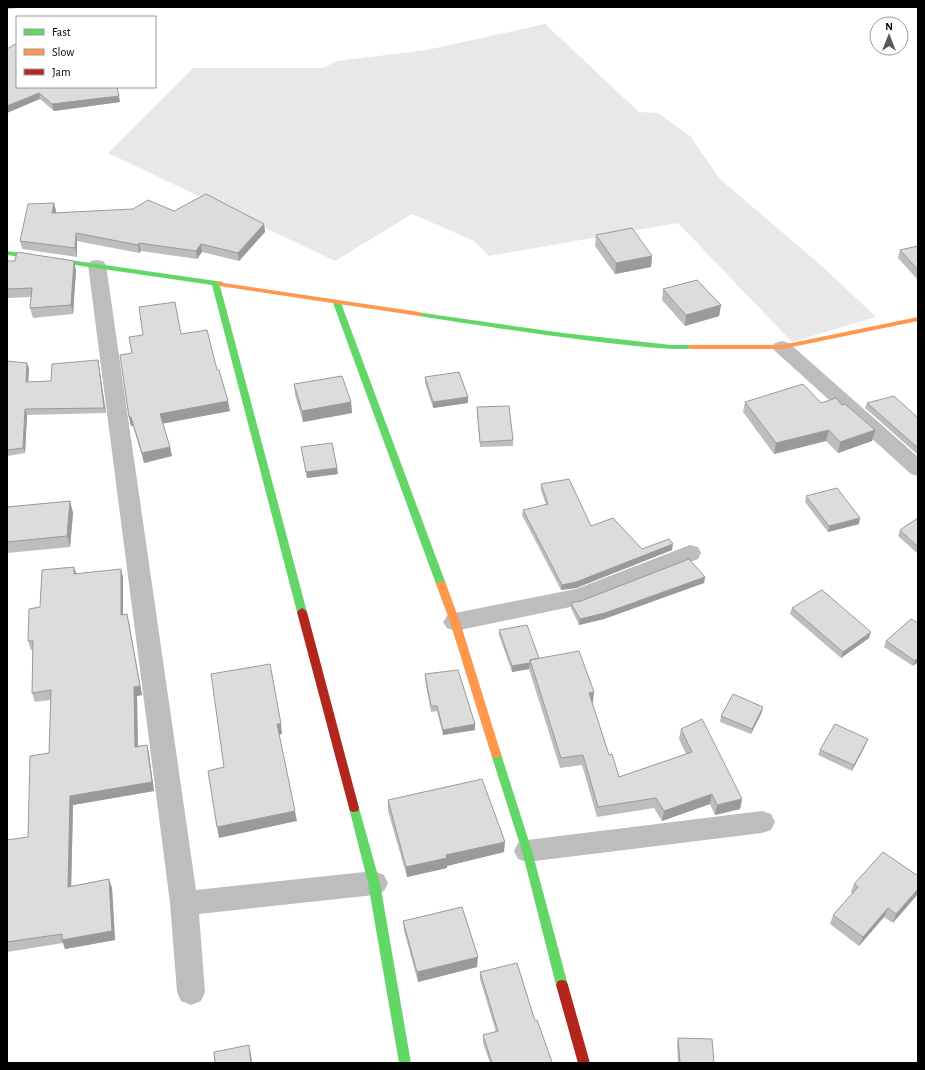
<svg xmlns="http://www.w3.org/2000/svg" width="925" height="1070" font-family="'Alegreya Sans',sans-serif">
	<rect width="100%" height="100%" fill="#fff"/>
	<path fill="#e8e8e8" d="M545 24 639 112 658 113 690 136 720 179 824 268 876 317 792 342 678 223 489 256 474 241 412 214 335 261 108 153 193 68H323L337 61 427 50Z"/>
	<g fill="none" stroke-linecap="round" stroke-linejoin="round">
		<path fill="#bdbdbd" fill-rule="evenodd" d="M97 260 103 261 106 265 196 890 374 871 384 875 388 883 384 891 374 895 199 914 205 992 201 1001 191 1005 181 1001 177 992 170 903 88 265 91 261Z
			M782 341 789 343 918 457V476L911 474 775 351 772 347 775 343Z
			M690 545 698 547 701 553 698 559 580 605 455 631 447 628 443 622 447 616 455 613 576 589Z
			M762 811 771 814 775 822 771 830 762 833 527 862 518 859 514 851 518 843 527 840Z"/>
		<path fill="#63d668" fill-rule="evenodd" d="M7 251 223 282V286H220L307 612 305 614H299L297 612 212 285 7 255Z
			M334 301H337L341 303 446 584 444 586H438L436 584 333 303Z
			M416 312 563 333 671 345H691L695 347C684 358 451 321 419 316L415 314Z
			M496 750 500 751 501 754 532 851 568 985 566 989 562 990 558 989 556 985 522 851 491 754 492 751Z
			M354 804 358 805 359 808 380 883 411 1063H399L368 883 349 808 350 805Z"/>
		<path fill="#ff974d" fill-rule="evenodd" d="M217 282 419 312 423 314 419 316 220 286 216 284Z
			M918 317V321L782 349H691L687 347 691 345H782Z
			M441 581 444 582 446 584 460 622 501 754 500 757 496 758 492 757 491 754 450 622 436 584 438 582Z"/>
		<path fill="#b3261e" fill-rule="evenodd" d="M302 608 305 610 307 612 359 808 358 811 354 812 350 811 349 808 297 612 299 610Z
			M562 980 566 981 568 985 590 1063H578L556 985 558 981Z"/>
	</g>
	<path fill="#bdbdbd" d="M7 7H28L7 9Z
		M7 49 120 102 54 111 40 99Z
		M54 203 56 211V213L174 211 264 224 265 232 239 261 202 252 197 259 141 251 139 253 77 241V257L22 249 20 241Z
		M596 235 652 256 651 267 615 274 595 246Z
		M918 246V280L898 258 900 250Z
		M7 261 76 270 73 314 33 318 30 308 31 297 7 298Z
		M663 289 721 305 719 316 685 326 662 300Z
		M181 334 217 370 230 411 163 423 170 447 172 456 144 463 133 426H131L129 417 132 353 143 335Z
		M98 360 106 413 27 415 25 453 7 456V361L29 368 28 382 51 381Z
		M425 377 468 397V403L433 408 425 383Z
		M294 384 351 402 352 413 303 422 295 395Z
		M745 402 821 403 842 405 875 430 872 441 838 453 826 441 774 454 743 412Z
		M867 403 918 418V455L865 408Z
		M477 407 513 440V446L480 447 477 412Z
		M301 447 337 468 338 474 307 478Z
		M541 484 591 526 642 549 672 550 576 588 561 590 522 515 523 510 546 505 541 490Z
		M806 496 859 524 828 532 805 502Z
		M70 501 73 513 70 547 7 553V507Z
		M918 518V553H917L898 536 900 530Z
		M74 567 76 574 121 569 123 578V615L129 623 142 695 137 696 138 746 147 745 149 754 154 791 73 805 71 886 109 879 112 888 115 940 65 949 63 943 7 952V840L28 837 49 753 51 700 35 702 32 693 33 650H31L28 641 40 607Z
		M705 577 704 583 604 619 579 625 571 608V603Z
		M792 608 869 638 841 658 790 614Z
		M499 630 539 658 593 702H592L609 755 619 777 686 754 679 739 681 729 742 799 740 809 715 815 710 804 662 821 654 808 597 817 582 765 560 768 529 669 512 672 499 635Z
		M886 641 918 662 913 666 884 647Z
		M425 674 475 724V730L443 735 437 711 431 712 425 680Z
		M762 712 751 734 720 722 721 716Z
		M868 739 866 744 852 771 818 755 820 750Z
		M388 800 504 852 447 866V868L407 877 388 811Z
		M918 876 893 923 884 917 859 946 830 924 833 915 852 894 851 892 854 884Z
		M403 921 477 967 418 982 404 931Z
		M480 972 535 1021 552 1063H490L483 1043V1035L496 1032 480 979Z
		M678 1038 714 1063H678L677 1044Z"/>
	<path fill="#9a9a9a" d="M39 93 40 99 7 113V106Z
		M119 96 120 102 54 111 52 104Z
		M54 203 56 211 54 221 52 213Z
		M264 224 265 232 239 261 238 253Z
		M76 233 77 241V257L75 248Z
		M139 243 141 251 139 253 138 245Z
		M201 244 202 252 197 259 196 251Z
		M652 256 651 267 615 274 616 263Z
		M74 261 76 270 73 314 71 305Z
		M721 305 719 316 685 326 686 315Z
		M98 360 99 366 106 413 104 408Z
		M27 363 29 368 28 388 26 382Z
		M468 397V403L433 408V402Z
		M228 401 230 411 161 424 160 414Z
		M351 402 352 413 303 422 302 411Z
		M25 409 27 415 25 453 23 448Z
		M129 417H131L133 426H131Z
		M829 430 826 441 774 454 776 443Z
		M875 430 872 441 838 453 840 442Z
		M170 447 172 456 144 463 142 453Z
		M337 468 338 474 307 478 306 472Z
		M70 501 73 513 70 547 67 536Z
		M860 518 859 524 828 532 829 526Z
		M673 544 672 550 576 588 561 590 562 585Z
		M74 567 77 576 74 574Z
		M121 569 123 578V625L121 615Z
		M705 577 704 583 604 619 579 625 580 619Z
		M127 614 129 623 142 695 137 696 138 756 135 747Z
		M871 632 869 638 841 658 843 652Z
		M918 658V662L913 666 915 661Z
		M530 663 529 669 512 672V666Z
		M594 692 593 702 588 703 589 693Z
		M763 707 762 712 751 734 752 729Z
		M277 724H281L282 734 278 735Z
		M475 724V730L443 735V730Z
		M868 739 866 744 852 771 854 765Z
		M147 745 149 754 154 791 73 805 71 895 68 887 70 796Z
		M712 794 710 804 662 821 664 811Z
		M742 799 740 809 715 815 717 805Z
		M295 811 297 821 219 838 217 827Z
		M505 842 504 852 447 866V868L407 877 406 867 446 855Z
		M109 879 112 888 115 940 65 949 62 940Z
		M918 889V894L893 923 896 914Z
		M888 908 884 917 859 946 863 937Z
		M478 957 477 967 418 982 417 972Z
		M249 1045 251 1054 252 1063H251Z"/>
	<path fill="#dcdcdc" stroke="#9a9a9a" d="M17 43V87H117L119 96 52 104 39 93 7 106V49Z
		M206 194 264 224 238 253 201 244 196 251 139 243 138 245 76 233 75 248 20 241 28 204 54 203 52 213 133 209 148 200 174 211Z
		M632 228 652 256 616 263 596 235Z
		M918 246V270L900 250Z
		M17 252 74 261 71 305 30 308 32 288 7 289V261H15Z
		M697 280 721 305 686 315 663 289Z
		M175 302 181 334 207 330 217 370H219L228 401 160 414 170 447 142 453 131 417H129L120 355 132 353 129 337 143 335 139 307Z
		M98 360 104 408 25 409 23 448 7 450V361L27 363 26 382 51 381 52 364Z
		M459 372 468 397 433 402 425 377Z
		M342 376 351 402 302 411 294 384Z
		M803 384 821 403 836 398 842 405 845 404 875 430 840 442 829 430 776 443 745 402Z
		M894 396 918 418V448L867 403Z
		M509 406 513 440 480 442 477 407Z
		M332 443 337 468 306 472 301 447Z
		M569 479 591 526 613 518 642 549 669 539 673 544 576 582 562 585 523 510 548 504 541 484Z
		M837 488 860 518 829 526 806 496Z
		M70 501 67 536 7 542V507Z
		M918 518V547L900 530Z
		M689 559 705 577 605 613 580 619 571 603 581 601Z
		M74 567V574L121 569V615L127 614 140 686 134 687 135 747 147 745 152 782 70 796 68 887 109 879 112 931 62 940V934L7 942V840L28 837 30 756 49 753 51 690 32 693 33 641H28L29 609 40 607 42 570Z
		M822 590 871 632 843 652 792 608Z
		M911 619 918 623V658L915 661 886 641Z
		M527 625 539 658 530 660V663L512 666 499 630Z
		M579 651 594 692 589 693 609 755 612 754 619 777 692 752 681 729 702 719 742 799 717 805 712 794 664 811 656 798 598 807 583 755 561 758 530 660Z
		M270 664 281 724H277L295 811 217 827 208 771 224 767 211 674Z
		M458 670 475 724 443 730 437 706H431L425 674Z
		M733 694 763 707 752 729 721 716Z
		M835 724 868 739 854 765 820 750Z
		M482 779 505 842 446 855 447 858 406 867 388 800Z
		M883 852 918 876V889L896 914 888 908 863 937 833 915 858 887 854 884Z
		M462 907 478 957 417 972 403 921Z
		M517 963 535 1021 537 1020 552 1062 551 1063H492L483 1035 498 1031 480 972Z
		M678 1038 712 1039 714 1063H680Z
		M249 1045 251 1063H215L214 1052Z"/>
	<rect width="925" height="1070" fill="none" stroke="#000000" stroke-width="16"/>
	<rect x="16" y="16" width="140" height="72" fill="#ffffff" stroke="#999999"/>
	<rect x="24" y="29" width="20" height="6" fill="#63d668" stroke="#999999"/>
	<text x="52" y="36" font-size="12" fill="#000000">Fast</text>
	<rect x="24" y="49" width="20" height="6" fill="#ff974d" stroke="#999999"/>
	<text x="52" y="56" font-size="12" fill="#000000">Slow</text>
	<rect x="24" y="69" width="20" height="6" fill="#b3261e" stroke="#999999"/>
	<text x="52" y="76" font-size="12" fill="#000000">Jam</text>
	<g transform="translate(889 36)"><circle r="19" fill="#ffffff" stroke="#999999"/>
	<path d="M0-3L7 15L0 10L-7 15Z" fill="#595959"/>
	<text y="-6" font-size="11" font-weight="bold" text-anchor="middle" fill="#000000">N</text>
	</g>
</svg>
